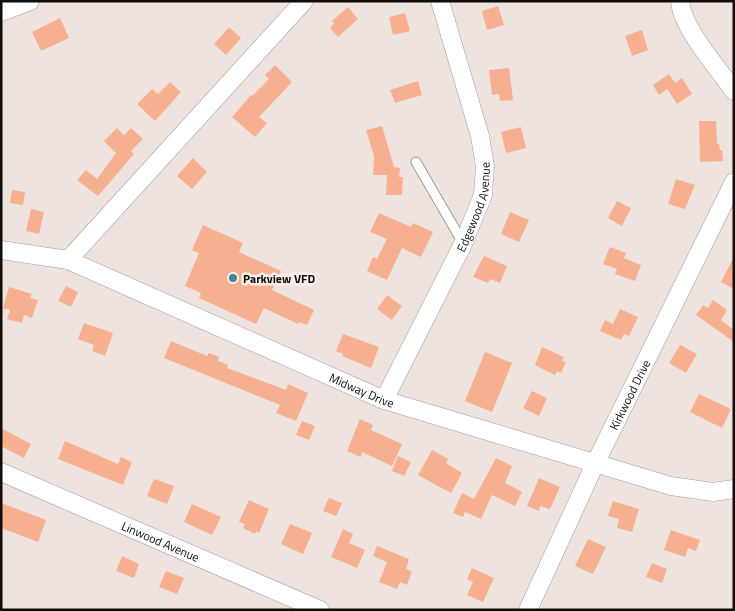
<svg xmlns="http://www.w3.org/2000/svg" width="735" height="611" font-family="'Titillium Web',sans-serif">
	<rect width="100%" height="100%" fill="#eee3de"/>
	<path fill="#f6b08f" d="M498 6 504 25 487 30 482 11Z
		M348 7 358 19 338 37 330 28 334 23 332 21Z
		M405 13 410 31 393 35 389 17Z
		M60 18 69 38 41 51 32 32Z
		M229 27 241 38 226 55 214 44Z
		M642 30 648 50 632 56 625 36Z
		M275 65 292 82 259 117 267 123 255 137 232 117 251 95 252 96 269 79 265 75Z
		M509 68 513 100 500 101 499 94 492 95 489 70Z
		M669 74 675 83 682 78 692 94 677 104 667 89 659 95 653 85Z
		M418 81 422 95 395 103 390 90Z
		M170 82 181 92 155 121 137 104 152 89 158 94Z
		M699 121H716L717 144H719L720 150H722L723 161 700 162Z
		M382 126 394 167 400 168 399 177H403L402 195H386L387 175H373L374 156 366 130Z
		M521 127 526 148 506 153 501 132Z
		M117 128 124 135 131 128 143 139 131 151 134 154 98 196 77 180 86 170 97 179 116 153 104 141Z
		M193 158 207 172 192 189 177 176Z
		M676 179 695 185 685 209 668 204Z
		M12 190 25 192 23 205 10 203Z
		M617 201 631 208 622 226 608 218Z
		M31 209 44 212 39 234 26 231Z
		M510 212 529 220 519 242 501 234Z
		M379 213 411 227 413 223 433 232 421 257 402 248 387 280 367 271 373 257 377 259 387 239 370 232Z
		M203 225 243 243 239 252 281 271 272 290 314 310 307 325 299 322 298 324 264 308 256 324 199 298 201 293 185 286 199 253 192 250Z
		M610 247 626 253 624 258 641 265 635 281 615 274 617 269 603 264Z
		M484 256 507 266 500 283 490 279 488 283 473 277Z
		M734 257V289L721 282Z
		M66 286 78 292 71 307 58 301Z
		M9 287 32 294 30 298 38 300 32 318 24 315 22 323 7 319 10 310 3 308Z
		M387 295 402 306 392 320 377 309Z
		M713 300 727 310 721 320 734 330V342L696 315 703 305 708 308Z
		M620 309 638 317 629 336 624 334 621 340 600 331 605 320 613 324Z
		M84 323 113 333 105 356 92 351 94 345 78 339Z
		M343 334 379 347 371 368 342 356 343 354 336 351Z
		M171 341 207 356 209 353 219 357 218 361 228 365 227 368 286 390 288 384 308 393 296 421 276 413 280 405 164 358Z
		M680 345 697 354 686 373 669 363Z
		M542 347 564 357 562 361 566 362 561 373 557 371 555 375 535 365Z
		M485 352 512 363 492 412 465 401Z
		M532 391 547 398 539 416 523 408Z
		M699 394 731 409 722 428 690 412Z
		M360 419 373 425 371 430 402 444 392 466 362 452 361 457 347 451Z
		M302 421 315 426 309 440 296 435Z
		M1 428 31 444 24 458 1 446Z
		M65 441 118 464 121 457 132 462 123 485 58 459Z
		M432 450 448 459 446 463 462 473 451 493 418 475Z
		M398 456 411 462 404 476 392 471Z
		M496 458 512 466 505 483 522 492 515 506 492 495 481 519 465 512 463 517 453 513 462 493 474 499Z
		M539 478 560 487 550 509 540 506 539 511 527 506Z
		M154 479 174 486 167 504 147 496Z
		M329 498 342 503 336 516 323 511Z
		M249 500 269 509 259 533 256 531 255 534 243 528 245 524 239 522Z
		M613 501 639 509 632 532 617 528 619 519 608 516Z
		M1 503 46 520 38 542 1 528Z
		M192 504 221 517 212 535 184 522Z
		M290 524 312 533 303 554 281 544Z
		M343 529 353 534 349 543 365 550 357 568 331 557Z
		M671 530 700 540 696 551 688 548 685 557 664 550Z
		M588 539 606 547 593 574 575 566Z
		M377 546 409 559 406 569 412 572 407 585 400 582 397 589 379 582 387 562 373 556Z
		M122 556 139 564 134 578 116 571Z
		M652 563 667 569 662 583 646 577Z
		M472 568 494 578 483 602 467 595 473 582 467 579Z
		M166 571 184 578 177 594 159 587Z"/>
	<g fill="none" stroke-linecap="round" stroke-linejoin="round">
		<defs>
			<path id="lane" d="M416 162 463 243"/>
			<g id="street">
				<path d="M680 1C682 28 718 68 734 91"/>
				<path d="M1 12 30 1"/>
				<path id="s1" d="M1 250 68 260 384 400 671 486 713 492 734 489"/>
				<path d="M68 260 304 1"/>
				<path id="s2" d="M384 400 463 244 483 195 485 167 480 136 440 1"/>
				<path id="s3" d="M1 472 320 610"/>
				<path id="s4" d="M528 610 595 464 734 182"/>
			</g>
		</defs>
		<use href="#lane" stroke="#a49a95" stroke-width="11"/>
		<use href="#street" stroke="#a49a95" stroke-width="19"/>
		<use href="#lane" stroke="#fff" stroke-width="9"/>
		<use href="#street" stroke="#fff" stroke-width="18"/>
	</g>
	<circle fill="#428893" stroke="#fbf0eb" stroke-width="2" cx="233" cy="278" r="5"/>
	<g text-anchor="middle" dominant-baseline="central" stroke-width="5" stroke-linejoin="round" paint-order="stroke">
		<g font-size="12" fill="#110d0b" stroke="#fbf0eb">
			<text stroke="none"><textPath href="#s2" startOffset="214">Edgewood Avenue</textPath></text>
			<text stroke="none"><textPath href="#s1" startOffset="389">Midway Drive</textPath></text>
			<text stroke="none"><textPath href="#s4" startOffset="238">Kirkwood Drive</textPath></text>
			<text stroke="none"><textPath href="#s3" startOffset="174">Linwood Avenue</textPath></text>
		</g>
		<g font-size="12" font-weight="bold" fill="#110d0b" stroke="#fbf0eb" text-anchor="start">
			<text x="243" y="278">Parkview VFD</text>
		</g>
	</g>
	<rect width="735" height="611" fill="none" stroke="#110d0b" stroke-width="5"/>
</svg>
